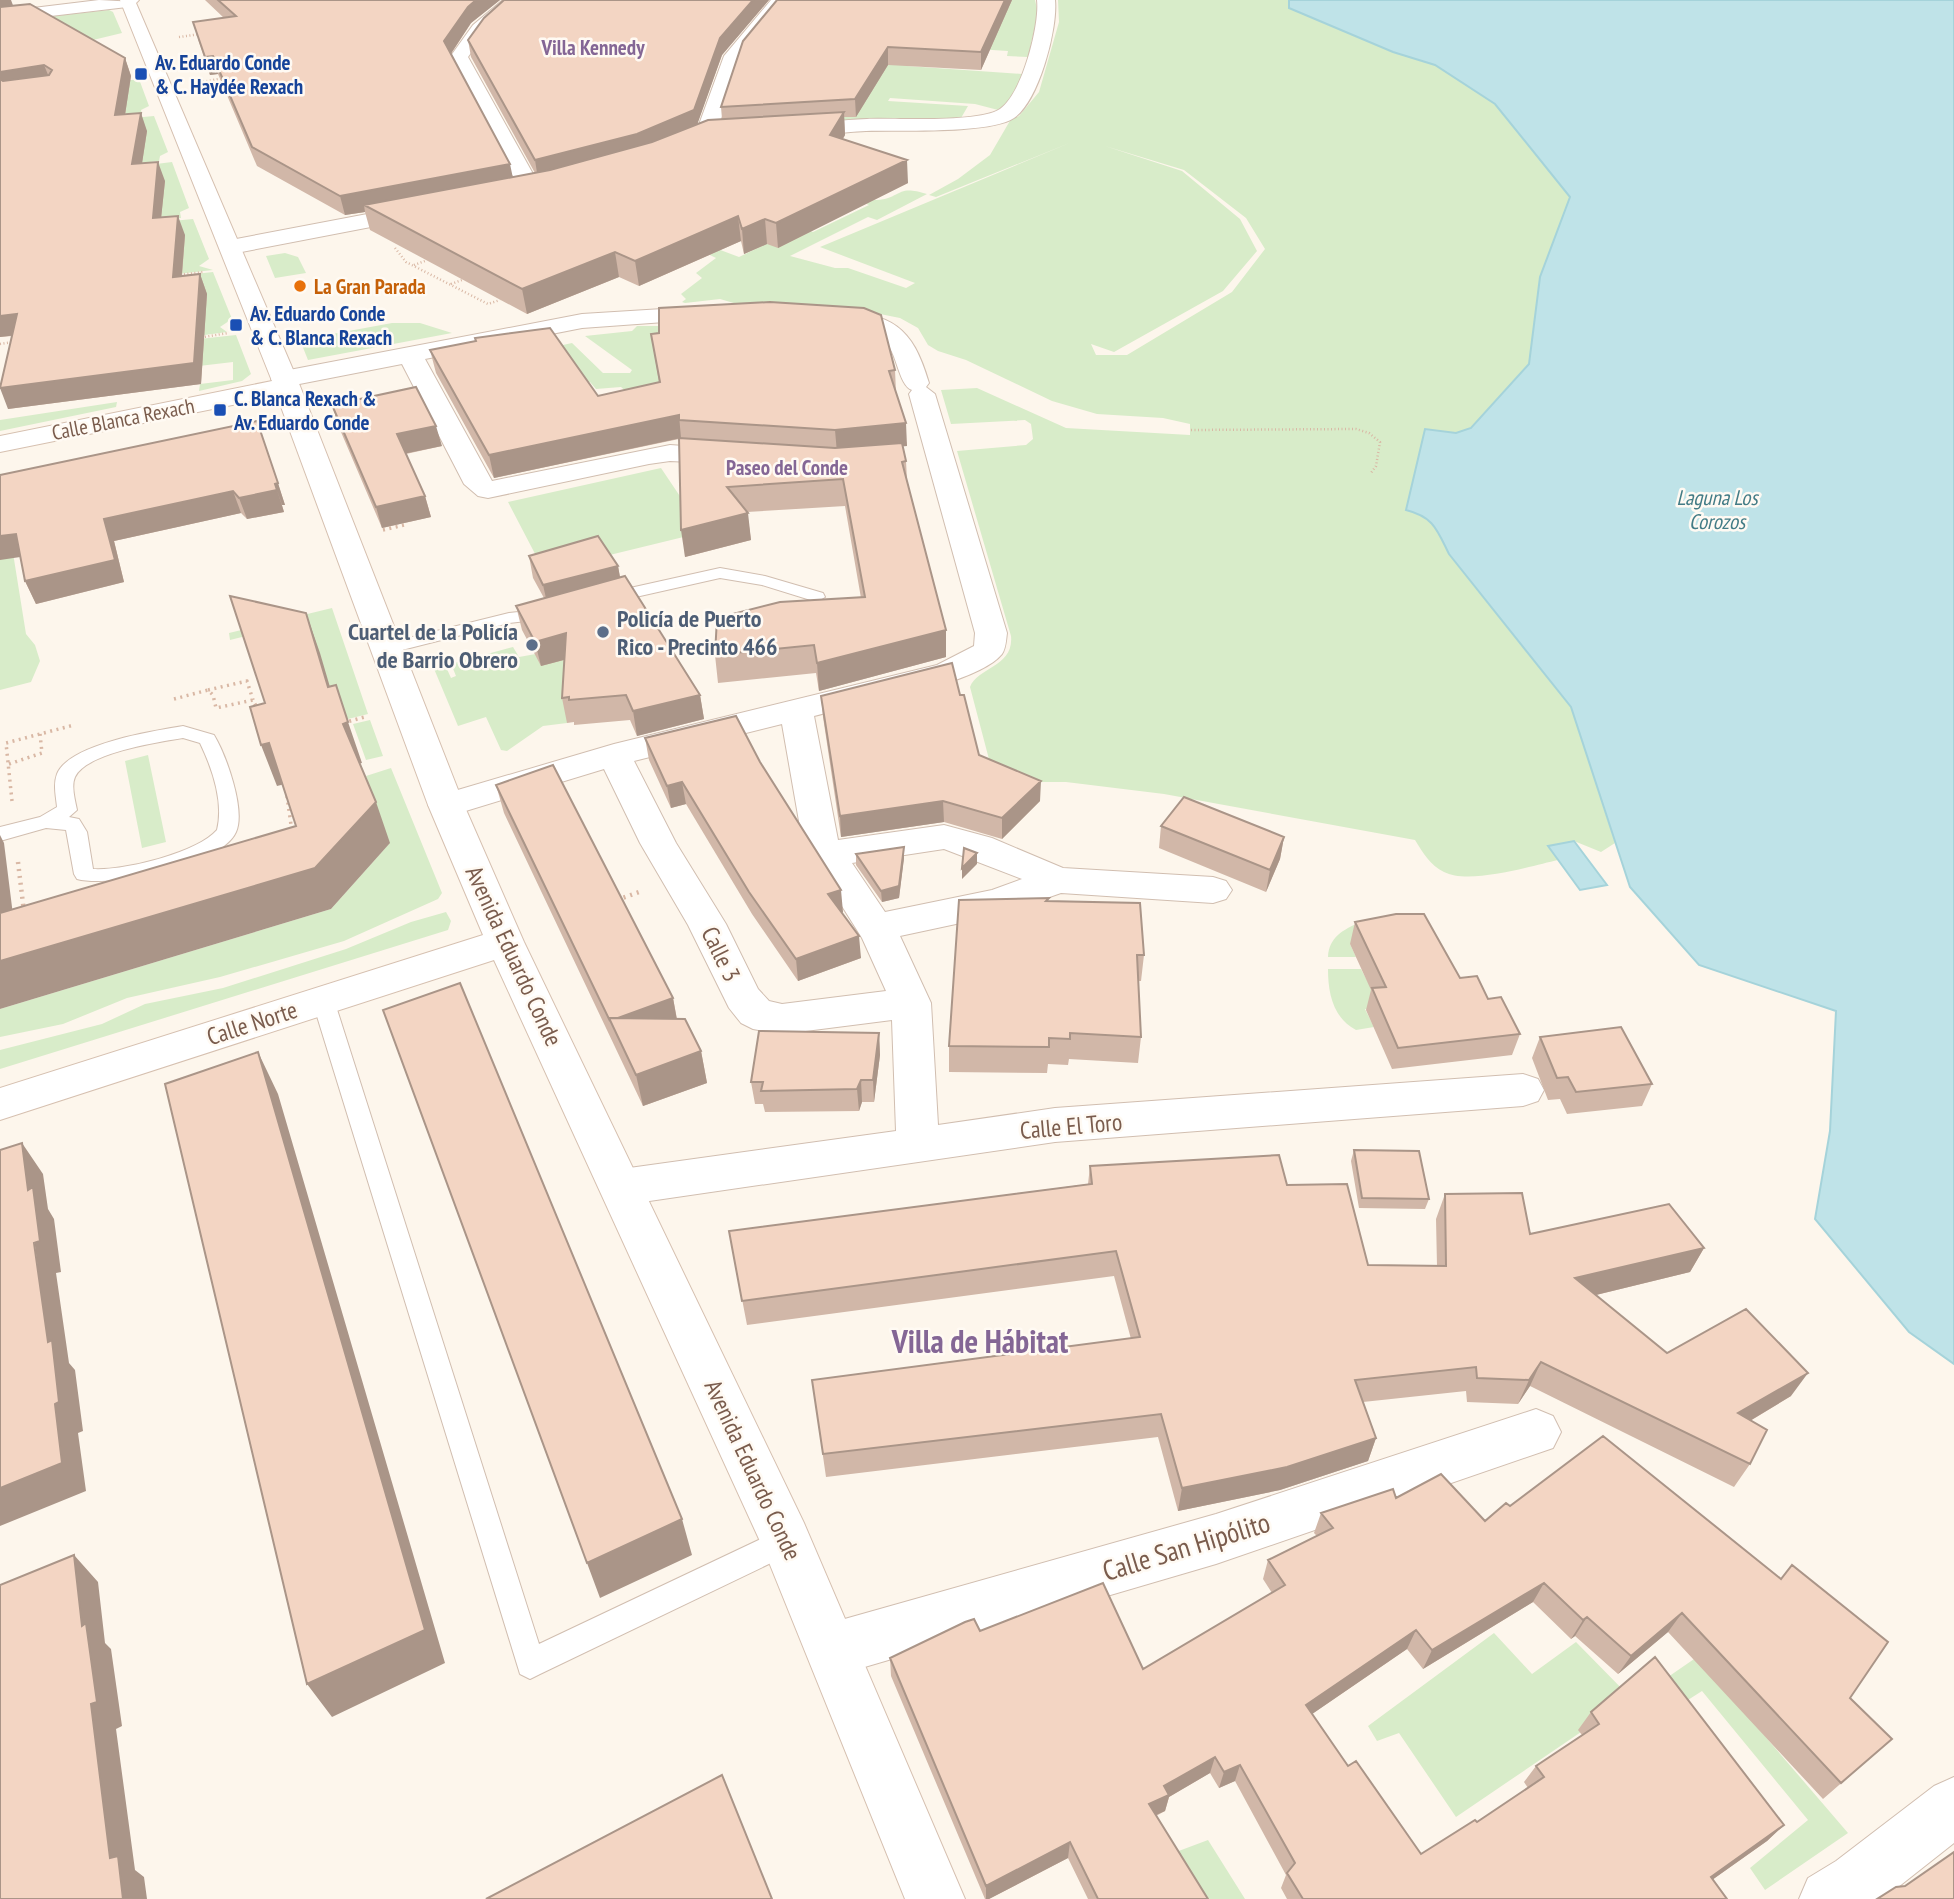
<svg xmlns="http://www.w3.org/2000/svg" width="1954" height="1899" font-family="'PT Sans Narrow',sans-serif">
	<rect width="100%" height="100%" fill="#fdf6ec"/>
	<path fill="#d8ecc9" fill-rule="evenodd" d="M942 0H1035L1038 13 1028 57 1007 56 1008 51 961 48 926 38 907 66 1022 74 1020 84 1002 111 975 104 890 98 888 101 968 106 961 118 834 121Z
		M1058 0H1289L1290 8 1393 52 1435 65 1495 104 1570 197 1540 277 1529 364 1471 428 1456 433 1424 515 1435 527 1449 554 1571 707 1615 843 1601 852 1574 841 1548 846 1558 860C1531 866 1469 885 1444 872 1430 865 1423 853 1415 840L1164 794 1066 782H995L970 687C978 667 1014 667 1011 636L957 451 1026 445 1033 439 1031 424 1025 420 951 424 941 390 977 388 1066 428 1190 435V424L1163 418 1097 414 1052 401 966 360 938 351 928 345 918 328 900 318 860 310 737 304 720 299 685 303 682 302 686 299 681 294 702 278 696 273 716 258 706 253 715 248 739 257 766 244 785 221 813 232 869 205 848 196C859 195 868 200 877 200 902 198 896 184 927 194L877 220 868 217 790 256 835 268H848L906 288 915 283 820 247 1072 142 936 197 929 195 958 179 990 155 1011 119 1019 116 1039 92 1059 22ZM1105 146 1184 170 1246 218 1265 249 1232 292 1127 355H1096L1091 344 1114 352 1223 291 1257 251 1240 219 1182 171Z
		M109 10 113 12 122 33 93 40 0 22Z
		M139 79 149 106 141 110 142 115 97 120 62 89Z
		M154 116 168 152 160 156 159 161 116 166 122 119Z
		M172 162 189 208 180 212 181 218 131 223 140 166Z
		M193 219 209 259 199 266 213 270 151 277 131 225Z
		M285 253 298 257 306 273 275 278 266 256Z
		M213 272 232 319 220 327 227 332 175 339 205 311 207 295 177 276Z
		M392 323H420L452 333 308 360 300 340Z
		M637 326H665L743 359 628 393 621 387 596 389 590 382 550 393 554 347 572 343 603 373H630L632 370 585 336 632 331Z
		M236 335 251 374 242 381 199 391 200 384 233 380V362L199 366V339Z
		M117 402 116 407 0 431V420Z
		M661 468 704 532 544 571 508 502Z
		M0 472 26 634 35 645 40 661 31 682 0 690Z
		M332 608 368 714 340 721 246 636 230 640 229 633Z
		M608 641 569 690 567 723 543 726 507 751 501 750 486 717 458 726 432 664 442 658 451 678 456 676 452 666 454 663 513 647 519 657Z
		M370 720 383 756 366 760 353 724Z
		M148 755 166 842 142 848 125 761Z
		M391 768 442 893 438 899 344 941 220 977 127 998 63 1024 0 1037V1009L331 909 389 844 366 776Z
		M446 912 451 921 448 930 0 1069V1050L102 1024 145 1004 223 988 346 949 411 922Z
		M1360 922 1373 939 1350 944 1356 957H1328C1329 937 1343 930 1360 922Z
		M1328 969H1361L1370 986 1375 1009H1365L1374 1027 1356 1030C1333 1018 1328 993 1328 969Z
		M1494 1633 1532 1674 1576 1642 1631 1698 1456 1817 1399 1733 1377 1741 1368 1726Z
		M1697 1657 1848 1833 1765 1890 1750 1868 1808 1820 1702 1691 1624 1741 1607 1719Z
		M1208 1840 1245 1899H1203L1176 1852Z"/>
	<path fill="#bfe3e8" stroke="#a5d3da" stroke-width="2" d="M1289 0H1954V1364L1909 1332 1815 1219 1830 1131 1836 1011 1699 965 1630 887 1571 707 1449 554C1437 530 1434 517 1406 510L1425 429 1456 433 1471 428 1529 364 1540 277 1570 197 1495 104 1435 65 1393 52 1289 8Z
		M1574 841 1607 885 1580 890 1548 846Z"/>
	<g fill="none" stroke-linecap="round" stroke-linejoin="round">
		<defs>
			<path id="lane" d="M720 568 765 576 823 593 825 597 817 602 762 585 720 578 609 603 601 598 603 594Z
				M547 609 553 610 555 614 553 618 509 623 386 654 377 649 380 645 509 613Z
				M183 726 214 735C226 755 246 810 236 832 220 867 110 888 77 879L74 874 66 830 46 828 0 841V827L40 817 57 807C56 796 53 785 57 774 69 744 153 731 183 726ZM183 738 200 743C212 768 224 802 217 830 197 853 123 871 93 869L87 832 79 819 69 817 77 810C75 800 71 786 75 777 86 753 158 742 183 738Z
				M323 992 331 994 334 1000 539 1644 786 1527 796 1531 800 1541 796 1551 540 1674 530 1679 520 1674 312 1000 315 994Z"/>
			<path id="street" d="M99 0 136 2 127 7 0 22V12Z
				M503 0H523L485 33 468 57 542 190 531 196 520 190 450 57 473 25Z
				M771 0H789L742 57 716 134 682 152H668L665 148 668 144 697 130 724 56Z
				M1037 0H1055C1058 28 1039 101 1014 118 991 134 898 130 866 131 842 132 817 136 792 138L782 132 792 126C817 123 842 120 867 119 895 118 979 123 1000 109 1022 94 1040 25 1037 0Z
				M420 204 428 206 431 211 428 216 231 254 220 247 231 240Z
				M711 306 720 308 723 313 720 318 582 328 425 359 492 481 670 445 740 450 744 456 740 462 730 464 670 461 649 464 488 498 478 496 464 484 402 364 284 387 275 384 271 379 275 374 284 371 582 314Z
				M834 309C892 315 912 325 929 383L926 387 935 394 1007 633C1006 640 1006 648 1002 654 977 685 856 705 814 716L838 840 944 825 992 838 1063 868 1213 877 1226 881 1232 890 1226 899 1213 903 1061 893 998 915 900 936 931 1003 938 1125 1055 1108 1523 1074 1538 1079 1544 1090 1538 1101 1523 1106 1055 1142 622 1205 607 1200 600 1187 607 1174 622 1169 896 1131 892 1020 782 1034 753 1029 741 1023 729 1008 688 925 640 843 604 769 446 817 434 813 428 805 434 797 614 744 937 665 974 646 975 633 909 394 912 390C897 385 898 347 879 335 863 324 843 326 825 321L822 316 825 311ZM782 724 803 844 862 938 886 991 782 1004 769 1001 758 989 726 924 676 843 634 761ZM944 849 1022 879 992 890 885 912 852 863Z
				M1536 1409 1553 1416 1561 1432 1553 1448 1216 1564 834 1676 815 1668 807 1649 815 1630 834 1622 1216 1514Z
				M1954 1777V1843L1883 1899H1799L1808 1878 1836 1861 1934 1786Z"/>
			<path id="secondary" d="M120 0H139L136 3 300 386 464 805 524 942 804 1523 965 1899H905L764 1550 494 960 0 1120V1088L483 935 428 805 277 396 0 452V436L272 381Z"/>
		</defs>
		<use href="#lane" stroke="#d1beb0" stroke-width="2"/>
		<use href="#street" stroke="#d1beb0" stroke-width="2"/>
		<use href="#secondary" stroke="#d6c0b0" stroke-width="2"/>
		<path stroke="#d9b8a5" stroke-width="2.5" stroke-dasharray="1 2.5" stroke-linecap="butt" d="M179 37 201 34
			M196 83 225 78
			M395 248 406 262 488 304 500 300
			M414 265 425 261
			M177 275 203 272
			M451 284 462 280
			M198 338 228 333
			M0 344 13 342
			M1191 430 1356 429 1369 433 1380 442 1376 466 1371 473"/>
		<path stroke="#d9b8a5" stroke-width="3.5" stroke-dasharray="2 4.5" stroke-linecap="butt" d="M383 530 404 525
			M208 690 247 681 253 700
			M174 699 208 690 213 695 216 708 253 700 257 708
			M343 723 368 716
			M9 764 42 753 40 734
			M287 796 292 832
			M12 801 6 743 74 725"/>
		<path stroke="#d9b8a5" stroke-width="4.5" stroke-dasharray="2 5" stroke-linecap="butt" d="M18 862 24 912
			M617 900 642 891"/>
		<use href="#lane" fill="#fff" fill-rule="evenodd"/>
		<use href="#street" fill="#fff" fill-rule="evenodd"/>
		<use href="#secondary" fill="#fff" fill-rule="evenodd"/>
	</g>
	<path fill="#d1b7a8" d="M0 0 125 58 131 76 125 115 147 131 142 163 165 181 161 218 185 235 182 276 200 274 207 294 201 384 8 409 12 336 0 337Z
		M205 0H500L471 23 451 54 513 177 535 173 471 57 468 40 504 0H769L722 55 697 124 722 119 721 107 777 0H1012L981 70 888 65 856 117H844L845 135 843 139 908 183 778 248 767 244 744 254 741 241 639 286 619 277 527 314 370 230 365 212 345 215 257 166 218 74 210 75 198 39 224 18Z
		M651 334 895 370 896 392 907 446H903L906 461 907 480 946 630V657L819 691 816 673 718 683 715 655 861 598 845 506 747 512 751 540 685 557 679 439 494 478 436 373 430 350 476 341 475 338 598 396 659 382Z
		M332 405 442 446 406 454 425 496 431 517 382 528 338 425Z
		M257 421 285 505H282L284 512 247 519 241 513 114 541 124 582 36 604 25 581 20 557Z
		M529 556 618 566 620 578 700 695 704 719 637 736 630 720 574 725V722L567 723 562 698 564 660 541 666 522 630 516 606 544 598 533 578Z
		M960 695 979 755 1040 801 1002 839 944 822 841 837 823 717 821 696Z
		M645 738 760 762 843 912 842 913 861 958 798 981 752 914 686 804 671 808 649 760Z
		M496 785 673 998 677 1019 701 1051 707 1083 643 1106 504 813Z
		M1161 826 1284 837 1280 859 1266 892 1159 848Z
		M904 847V858L899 898 882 902 856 865V854Z
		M1049 901 1144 955 1141 981H1138L1141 1037 1138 1063 1069 1059 1068 1065 1048 1064 1047 1073 949 1072V1046Z
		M1355 922 1460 978 1488 999 1520 1034 1512 1055 1392 1069 1366 1010 1371 990 1350 944Z
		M879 1033 880 1055 874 1102H862L859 1111 765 1112 763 1104H755L751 1082Z
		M1540 1037 1652 1084 1642 1106 1567 1114 1560 1099 1548 1100 1532 1058Z
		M1354 1150 1429 1199 1425 1209 1359 1208 1351 1161Z
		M1090 1166 1287 1185 1368 1265 1437 1266 1436 1219 1445 1194 1530 1234 1704 1248 1690 1272 1596 1295 1667 1353 1791 1396 1750 1421V1464L1734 1487 1530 1386 1518 1404 1467 1402 1466 1391 1363 1402 1376 1438 1368 1461 1280 1490 1178 1511 1158 1437 826 1477 812 1380 1131 1339 1114 1276 747 1325 729 1231 1088 1184Z
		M1396 1498 1485 1521 1510 1506 1850 1698 1892 1739 1823 1799 1668 1632 1618 1674 1575 1636 1571 1639 1533 1602 1423 1669 1407 1649 1312 1714 1348 1766 1421 1854 1477 1822 1528 1788 1524 1782 1536 1766 1582 1735 1578 1730 1591 1712 1784 1825 1767 1841 1712 1880 1727 1899H1287L1281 1888 1286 1875 1235 1781 1219 1788 1210 1773 1169 1797 1165 1811 1156 1816 1208 1899H1088L1068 1858 989 1899H985L891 1676 890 1658 980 1631 1143 1669 1272 1593 1263 1579 1268 1560 1317 1536 1314 1533 1321 1513Z"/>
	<path fill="#aa9588" d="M0 0H11L14 8 0 10Z
		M476 0H500L471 23 448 58 444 41 468 7Z
		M753 0H769L722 55 696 128 538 179 535 160 720 38Z
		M1005 0H1012L981 70V52Z
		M888 47V65L856 117 855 99Z
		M213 56 218 74 210 75 205 57Z
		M125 58 131 76 122 134 115 115Z
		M44 65 51 82 0 87V72Z
		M844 112 845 135 831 158 830 135Z
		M141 113 147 131 139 183 132 164Z
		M907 160 908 183 778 248 776 223Z
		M158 162 165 181 159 238 153 218Z
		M510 164 514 183 364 205 365 212 345 215 340 196Z
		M178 216 185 235 180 297 173 277Z
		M738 216 741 241 639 286 635 261Z
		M765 219 767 244 744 254 742 229Z
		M615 252 619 277 527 314 522 289Z
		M200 274 207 294 201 384 8 409 0 388Z
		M17 314 26 334 0 337V316Z
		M679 415 681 438 494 478 489 455Z
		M906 423 907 446 837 453 835 430Z
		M436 426 442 446 403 454 397 434Z
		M278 483 285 505H282L275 484Z
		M277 490 284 512 247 519 239 498Z
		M233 491 241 513 114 541 124 582 36 604 25 581 104 519Z
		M425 496 431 517 382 528 376 507Z
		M748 513 751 540 685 557 681 530Z
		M16 534 27 556 0 560V536Z
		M618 566 622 588 548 607 543 585Z
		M306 613 320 653 342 728 328 687Z
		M946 630V657L819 691 817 663Z
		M566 633 571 658 541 666 535 642Z
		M700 695 704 719 637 736 633 711Z
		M348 722 362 763 357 764 343 724Z
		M269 743 285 784 277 786 261 745Z
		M1041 781 1040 801 1002 839V818Z
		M682 782 686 804 671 808 667 786Z
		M943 801 944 822 841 837 840 816Z
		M376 802 390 843 331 909 0 1009V835L4 843 18 955Z
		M1284 837 1280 859 1266 892 1270 870Z
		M904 847V858L899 898 882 902 881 891Z
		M977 853V864L962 879V868Z
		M841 890 843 912 830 916 828 894Z
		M859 936 861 958 798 981 796 959Z
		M673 998 678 1026 610 1020Z
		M879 1033 880 1055 874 1102 873 1080Z
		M701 1051 707 1083 643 1106 636 1075Z
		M258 1052 278 1094 445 1663 332 1717 307 1684Z
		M861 1080 862 1102 859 1111 857 1089Z
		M22 1143 43 1174 48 1209 54 1219 61 1272 56 1273 69 1363 75 1370 83 1431 78 1433 86 1491 0 1526V1488L55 1404Z
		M1704 1248 1690 1272 1563 1303 1575 1278Z
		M1541 1362 1530 1386 1518 1404 1529 1380Z
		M1808 1373 1791 1396 1723 1437 1738 1413Z
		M1376 1438 1368 1461 1280 1490 1178 1511 1182 1488Z
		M682 1519 692 1555 600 1598 587 1563Z
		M74 1555 98 1582 105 1643 111 1649 122 1726 116 1729 135 1870 144 1877 147 1899H123L110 1858 91 1704Z
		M1544 1583 1533 1602 1423 1669 1432 1650Z
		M1682 1613 1668 1632 1618 1674 1631 1656Z
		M1587 1617 1575 1636 1571 1639 1583 1620Z
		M1416 1630 1407 1649 1299 1723 1306 1705Z
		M1215 1757 1210 1773 1169 1797 1165 1811 1145 1820 1149 1804 1164 1786Z
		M1240 1765 1235 1781 1219 1788 1224 1772Z
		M1784 1825 1767 1841 1695 1892 1711 1877Z
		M1070 1842 1068 1858 989 1899H986V1886Z"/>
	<path fill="#f3d5c3" stroke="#aa9588" stroke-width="2" d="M218 0H476L468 7 444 41 510 164 340 196 252 147 213 56 205 57 193 22 236 16Z
		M504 0H753L720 38 694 110 637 134 535 160 468 40 484 18Z
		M777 0H1005L981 52 888 47 855 99 721 107 743 41Z
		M30 4 125 58 115 115 141 113 132 164 158 162 153 218 178 216 173 277 200 274 194 363 0 388 17 314 0 316V79L3 81 49 75 52 70 44 65 0 72V7Z
		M844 112 830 135 907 160 776 223 765 219 742 229 738 216 635 261 615 252 522 289 364 205 550 170 652 142 708 120Z
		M770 302 864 308 881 315 895 370 889 371 906 423 835 430 679 420V415L489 455 430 350 476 341 475 338 550 328 598 396 660 382 651 334 659 333V308Z
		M416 387 436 426 397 434 425 496 376 507 332 405Z
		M257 421 278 483 275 484 277 490 239 498 233 491 104 519 115 560 25 581 16 534 0 536V475Z
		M679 438 835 448 902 443 906 461 902 462 946 630 817 663 814 645 715 655 717 618 780 602 865 597 843 479 727 487 748 513 681 530Z
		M598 536 618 566 543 585 529 556Z
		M625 576 700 695 633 711 626 695 569 700V697L562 698 566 633 535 642 516 606Z
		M230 596 306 613 328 687 336 685 348 722 343 724 376 802 315 868 0 961V913L296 826 269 743 261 745 250 707 265 703Z
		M952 663 960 695H964L979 755 1041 781 1002 818 943 801 840 816 821 696Z
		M736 716 760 762 841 890 828 894 859 936 796 959 749 892 682 782 667 786 645 738Z
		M553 765 673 998 618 1018H609L610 1021 496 785Z
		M1184 797 1284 837 1270 870 1161 826Z
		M904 847 899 886 881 891 856 854Z
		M964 848 977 853 962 868Z
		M1049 898 1046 901 1140 903 1144 955H1137L1141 1037 1070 1033V1039L1049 1038V1047L949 1046 959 900Z
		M1396 914H1424L1460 978 1477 976 1488 999 1501 997 1520 1034 1398 1048 1372 988 1386 987 1355 922Z
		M460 983 682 1519 587 1563 383 1010Z
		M609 1018 685 1019 701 1051 636 1075Z
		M1621 1027 1652 1084 1576 1092 1568 1077 1557 1078 1540 1037Z
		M759 1031 879 1033 873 1080H861L857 1089 761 1091 763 1082H751Z
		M258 1052 425 1630 307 1684 165 1084Z
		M22 1143 28 1190 33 1187 40 1241 34 1243 48 1342 52 1340 59 1402 55 1404 62 1463 0 1488V1150Z
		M1354 1150 1419 1151 1429 1199 1362 1198Z
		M1279 1155 1287 1185 1347 1184 1368 1265 1446 1266 1445 1194 1522 1193 1530 1234 1669 1204 1704 1248 1575 1278 1667 1353 1746 1309 1808 1373 1738 1413 1767 1430 1750 1464 1541 1362 1529 1380 1477 1378 1476 1367 1355 1380 1376 1438 1287 1467 1182 1488 1161 1414 823 1454 812 1380 1140 1337 1116 1251 742 1301 729 1231 1092 1184 1090 1166Z
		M1603 1436 1781 1579 1792 1565 1888 1642 1850 1698 1892 1739 1841 1783 1682 1613 1631 1656 1587 1617 1583 1620 1544 1583 1432 1650 1416 1630 1306 1705 1348 1766 1356 1761 1421 1854 1475 1820 1477 1822 1544 1777 1536 1766 1599 1724 1591 1712 1655 1657 1784 1825 1711 1877 1727 1899H1303L1287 1873 1295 1863 1240 1765 1224 1772 1215 1757 1164 1786 1169 1795 1149 1804 1208 1899H1098L1070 1842 986 1886 890 1658 965 1622 974 1619 980 1631 1103 1583 1143 1669 1285 1585 1268 1560 1333 1528 1321 1513 1393 1489 1396 1498 1441 1474 1485 1521 1506 1503 1510 1506Z
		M74 1555 82 1626 86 1623 97 1702 91 1704 110 1858 118 1856 123 1899H0V1585Z
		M722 1775 772 1899H486Z
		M1954 1852V1899H1877L1896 1887 1905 1886Z"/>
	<g fill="#1a4fb4" stroke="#fffaf3" stroke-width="2.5">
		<rect x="134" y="67" width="14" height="14" rx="3.5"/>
		<rect x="229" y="318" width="14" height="14" rx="3.5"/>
		<rect x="213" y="403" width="14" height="14" rx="3.5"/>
	</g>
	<circle fill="#e8710a" stroke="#fffaf3" stroke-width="2.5" cx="300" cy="286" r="7"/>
	<g fill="#5c6f8a" stroke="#fffaf3" stroke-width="2.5">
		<circle cx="603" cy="632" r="7"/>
		<circle cx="532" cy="645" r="7"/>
	</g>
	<g text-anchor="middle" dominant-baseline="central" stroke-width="5" stroke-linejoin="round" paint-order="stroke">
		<g font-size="21" font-weight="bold" fill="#846695" stroke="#fffaf3">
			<text x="593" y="47">Villa Kennedy</text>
			<text x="787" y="467">Paseo del Conde</text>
		</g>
		<g font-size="21" font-weight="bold" fill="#164399" stroke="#fffaf3" text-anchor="start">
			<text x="155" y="62">Av. Eduardo Conde<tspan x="155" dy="24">&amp; C. Haydée Rexach</tspan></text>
			<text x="250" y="313">Av. Eduardo Conde<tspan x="250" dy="24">&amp; C. Blanca Rexach</tspan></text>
			<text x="234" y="398">C. Blanca Rexach &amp;<tspan x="234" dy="24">Av. Eduardo Conde</tspan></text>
		</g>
		<g font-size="21" font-weight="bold" fill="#c56008" stroke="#fffaf3" text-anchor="start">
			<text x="314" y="286">La Gran Parada</text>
		</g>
		<g font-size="21" fill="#7a5c4d" stroke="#fffaf3">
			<text transform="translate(123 419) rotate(-11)">Calle Blanca Rexach</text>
		</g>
		<g font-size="21" font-style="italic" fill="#437c86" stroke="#fffaf3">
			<text x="1717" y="497">Laguna Los<tspan x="1717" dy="24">Corozos</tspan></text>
		</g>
		<g font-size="24" font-weight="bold" fill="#4e5e75" stroke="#fffaf3" text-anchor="start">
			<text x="617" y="618">Policía de Puerto<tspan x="617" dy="28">Rico - Precinto 466</tspan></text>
			<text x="518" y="631" text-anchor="end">Cuartel de la Policía<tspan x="518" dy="28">de Barrio Obrero</tspan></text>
		</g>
		<g font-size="24" fill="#7a5c4d" stroke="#fffaf3">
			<text transform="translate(721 954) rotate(64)">Calle 3</text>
			<text transform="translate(514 956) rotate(65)">Avenida Eduardo Conde</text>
			<text transform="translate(252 1023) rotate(-18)">Calle Norte</text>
			<text transform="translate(1071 1126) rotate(-5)">Calle El Toro</text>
			<text transform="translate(753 1470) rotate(65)">Avenida Eduardo Conde</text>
		</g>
		<g font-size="28" fill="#7a5c4d" stroke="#fffaf3">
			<text transform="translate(1186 1546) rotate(-17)">Calle San Hipólito</text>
		</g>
		<g font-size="32" font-weight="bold" fill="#846695" stroke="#fffaf3">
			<text x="980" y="1341">Villa de Hábitat</text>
		</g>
	</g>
</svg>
